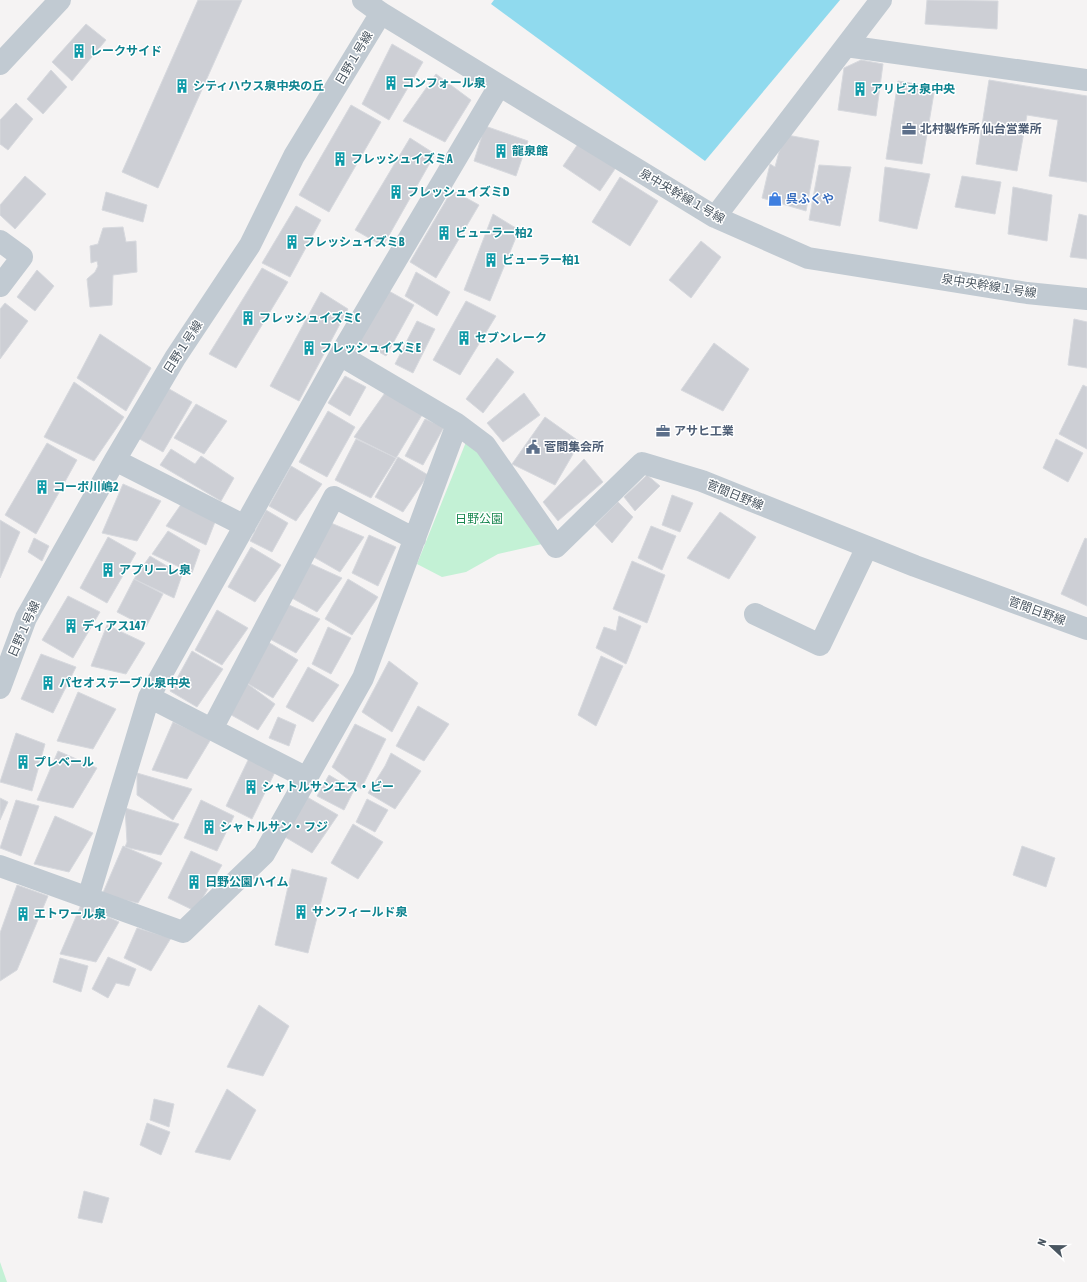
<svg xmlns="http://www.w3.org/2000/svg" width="1087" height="1282" font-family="'Asap Condensed','Noto Sans JP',sans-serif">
	<rect width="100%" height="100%" fill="#f5f3f3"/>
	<path fill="#c3f1d5" d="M466 442 482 449 542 544 498 554 466 572 442 577 417 564Z
		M0 1262 7 1282H0Z"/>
	<path fill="#90daee" d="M494 0H840L705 161 491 4Z"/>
	<path fill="#cdcfd5" stroke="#d7d9de" d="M198 0H242L158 188 122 172Z
		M927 0 998 1 997 29 925 24Z
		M86 24 106 40 72 81 52 62Z
		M392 44 423 62 389 120 362 104Z
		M861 60 883 64 876 116 838 110 844 68Z
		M51 70 67 87 43 114 27 99Z
		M436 74 471 100 445 142 403 121Z
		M989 80 1087 96V182L1049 176 1058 120 1027 115 1017 171 976 164Z
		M898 81 935 87 922 164 886 159Z
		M16 103 33 119 8 150 0 144V120Z
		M351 105 381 122 329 212 299 195Z
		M485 126 528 141 516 176 474 161Z
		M787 135 819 141 806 211 762 198 770 164 775 167 779 152Z
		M410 138 435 154 383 246 355 230Z
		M580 141 617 166 600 191 563 166Z
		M819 165 851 167 840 226 809 220Z
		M885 167 930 174 917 229 879 221Z
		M25 176 46 194 15 229 0 215V205Z
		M962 176 1001 182 995 214 955 207Z
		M620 177 658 201 630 246 592 222Z
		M1013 187 1052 195 1047 241 1008 234Z
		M452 190 479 205 436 278 410 262Z
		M106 192 147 205 143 222 102 210Z
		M296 206 321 220 290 277 262 263Z
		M493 214 519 230 490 301 464 290Z
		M1079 214 1087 216V259L1070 257Z
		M123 227 126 242 136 241 137 272 113 275 112 305 90 307 87 279 95 272 98 266 97 261 91 263 90 246 98 244 103 228Z
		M701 241 721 257 691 298 669 280Z
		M262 268 288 282 236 368 209 354Z
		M37 270 54 286 35 311 17 297Z
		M416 272 450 292 437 316 405 296Z
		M387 290 414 305 386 356 358 340Z
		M321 292 348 309 299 401 270 386Z
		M466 301 496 316 460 375 433 360Z
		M5 303 28 321 0 359V309Z
		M1074 319 1087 322V368L1068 365Z
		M417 321 435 329 413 373 395 364Z
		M100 334 151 368 126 411 77 378Z
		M714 343 749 369 723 411 681 390Z
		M497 358 514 372 483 413 466 399Z
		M345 376 366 387 350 416 328 403Z
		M74 382 124 417 94 461 44 437Z
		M1083 385 1087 387V449L1059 434Z
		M164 386 192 402 163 452 136 437Z
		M387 390 422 415 396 458 354 437Z
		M524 393 540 415 503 442 487 423Z
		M196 404 227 421 204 454 174 438Z
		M328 411 355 427 327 477 299 462Z
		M545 417 580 442 555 485 512 464Z
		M425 419 444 427 423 465 405 456Z
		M356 439 396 458 371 498 335 480Z
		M1056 439 1083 453 1068 482 1043 468Z
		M47 443 77 460 36 534 5 515Z
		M171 449 195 464 201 456 234 478 221 501 160 465Z
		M398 457 428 475 403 512 375 497Z
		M584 459 603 482 558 521 543 502Z
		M291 466 322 484 296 521 269 506Z
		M647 475 660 486 635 511 624 497Z
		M123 484 161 501 137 541 102 533Z
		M672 495 693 503 680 532 662 525Z
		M618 502 633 517 612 543 595 525Z
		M182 503 215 522 206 545 166 526Z
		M266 510 288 523 272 552 250 541Z
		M720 512 756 537 729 579 687 558Z
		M0 520 20 532 0 578Z
		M331 523 364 537 340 572 312 556Z
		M651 526 676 536 662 570 638 558Z
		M168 531 200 550 192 573 152 554Z
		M369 535 396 547 378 586 352 573Z
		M108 537 136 553 107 603 80 588Z
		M34 538 49 546 42 561 28 552Z
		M1085 538 1087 539V606L1061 594Z
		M251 547 281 565 255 602 228 587Z
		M150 556 182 575 174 598 134 579Z
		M632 561 665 575 647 623 613 609Z
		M309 563 342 578 317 612 290 597Z
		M134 579 163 594 146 627 117 612Z
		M348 579 378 597 352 635 325 619Z
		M68 596 100 612 73 658 42 640Z
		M287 604 320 619 296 653 268 638Z
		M217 610 248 628 222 665 195 650Z
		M619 616 641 626 626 664 596 648 604 627 616 631Z
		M107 625 145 643 126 674 91 666Z
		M328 627 351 638 331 674 312 664Z
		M268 642 298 660 273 698 245 682Z
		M192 651 223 669 197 707 170 691Z
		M41 654 76 667 53 713 21 699Z
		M601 656 623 666 596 726 578 715Z
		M389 661 418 683 392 732 362 712Z
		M308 667 339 685 313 722 286 707Z
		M245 682 275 704 258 730 226 712Z
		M78 692 116 709 93 749 57 741Z
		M418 706 449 724 424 761 396 746Z
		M278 717 296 725 289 746 269 738Z
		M173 722 211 739 187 779 152 770Z
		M355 724 386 739 361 789 332 767Z
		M16 733 45 744 32 791 0 782Z
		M58 751 97 768 73 808 37 800Z
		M391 753 421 771 395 809 368 793 385 766Z
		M250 756 277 768 252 819 226 806Z
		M137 773 192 789 173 820 137 795Z
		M329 775 354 790 344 810 317 796Z
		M307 797 338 815 312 853 285 837Z
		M0 798 8 802 0 820Z
		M367 799 388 810 375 832 356 822Z
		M16 800 39 806 21 856 0 848Z
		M201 800 234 816 217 851 184 838Z
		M125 808 179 824 161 855 125 847 127 842Z
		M55 816 93 833 69 872 34 864Z
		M353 824 383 842 358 879 331 863Z
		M123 846 162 863 138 903 102 895Z
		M1022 846 1055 858 1046 887 1013 875Z
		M191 851 222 865 195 911 168 898Z
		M292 869 327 878 308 953 275 945Z
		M17 885 48 896 17 970 0 981V933Z
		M81 905 119 922 96 962 60 954Z
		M137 928 171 938 151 971 124 958Z
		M108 957 136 969 129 986 116 983 108 998 92 989Z
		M60 958 88 966 81 992 53 982Z
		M259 1005 289 1026 263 1076 227 1067Z
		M227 1089 256 1110 230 1160 195 1152Z
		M154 1099 174 1104 169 1127 150 1120Z
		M147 1123 170 1132 161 1155 140 1145Z
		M84 1191 109 1198 102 1223 78 1218Z"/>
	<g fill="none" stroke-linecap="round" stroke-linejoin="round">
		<path stroke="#c1cad2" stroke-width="22" d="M363 0 381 13 715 217 808 258 1027 293 1087 299
			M846 46 1087 80
			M0 64 60 0
			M715 217 881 0
			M0 241 22 257 0 286
			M457 424 485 445 556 547 642 463 702 481 915 566 1087 629
			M115 460 245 526
			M755 614 820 645 867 547
			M0 688 26 618 115 460 175 358 250 245 294 156 381 13
			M149 697 307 778
			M212 729 334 497 415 539
			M0 866 183 932 264 854 363 678 457 424 340 355
			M88 898 149 697 340 355 499 86"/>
	</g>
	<defs>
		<symbol id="building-bare" viewBox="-9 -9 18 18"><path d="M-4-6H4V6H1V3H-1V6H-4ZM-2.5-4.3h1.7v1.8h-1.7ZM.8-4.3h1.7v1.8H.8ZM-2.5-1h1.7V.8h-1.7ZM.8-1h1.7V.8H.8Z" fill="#0f9aa8" stroke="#fff" stroke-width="2.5" paint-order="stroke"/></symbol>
		<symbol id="office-bare" viewBox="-9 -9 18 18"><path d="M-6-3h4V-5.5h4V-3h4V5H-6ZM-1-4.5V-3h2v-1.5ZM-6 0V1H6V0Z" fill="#5c6f8a" stroke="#fff" stroke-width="2.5" paint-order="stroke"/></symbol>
		<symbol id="shop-bare" viewBox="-9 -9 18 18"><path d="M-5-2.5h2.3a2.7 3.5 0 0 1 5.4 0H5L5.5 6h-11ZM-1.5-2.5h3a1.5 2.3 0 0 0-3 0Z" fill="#3f7fe0" stroke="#fff" stroke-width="2.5" paint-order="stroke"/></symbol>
		<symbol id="civic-bare" viewBox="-9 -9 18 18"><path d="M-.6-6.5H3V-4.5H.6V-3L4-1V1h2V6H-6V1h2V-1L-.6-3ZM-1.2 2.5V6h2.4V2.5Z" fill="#5c6f8a" stroke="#fff" stroke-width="2.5" paint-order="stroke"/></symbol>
	</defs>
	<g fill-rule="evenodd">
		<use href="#building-bare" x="69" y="41" width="20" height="20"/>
		<use href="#building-bare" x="381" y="73" width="20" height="20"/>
		<use href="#building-bare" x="172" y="76" width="20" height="20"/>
		<use href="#building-bare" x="850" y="79" width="20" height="20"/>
		<use href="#office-bare" x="899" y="119" width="20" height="20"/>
		<use href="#building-bare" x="491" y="141" width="20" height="20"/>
		<use href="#building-bare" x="330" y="149" width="20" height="20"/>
		<use href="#building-bare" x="386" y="182" width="20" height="20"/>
		<use href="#shop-bare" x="765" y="189" width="20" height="20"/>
		<use href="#building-bare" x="434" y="223" width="20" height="20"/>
		<use href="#building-bare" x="282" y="232" width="20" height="20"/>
		<use href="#building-bare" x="481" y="250" width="20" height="20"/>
		<use href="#building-bare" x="238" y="308" width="20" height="20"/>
		<use href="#building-bare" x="454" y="328" width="20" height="20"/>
		<use href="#building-bare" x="299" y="338" width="20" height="20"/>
		<use href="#office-bare" x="653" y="421" width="20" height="20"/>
		<use href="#civic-bare" x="523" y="437" width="20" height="20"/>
		<use href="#building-bare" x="32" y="477" width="20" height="20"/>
		<use href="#building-bare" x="98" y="560" width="20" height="20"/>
		<use href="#building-bare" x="61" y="616" width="20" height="20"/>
		<use href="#building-bare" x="38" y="673" width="20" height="20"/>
		<use href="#building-bare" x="13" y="752" width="20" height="20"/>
		<use href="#building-bare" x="241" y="777" width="20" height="20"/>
		<use href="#building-bare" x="199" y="817" width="20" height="20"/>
		<use href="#building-bare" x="184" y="872" width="20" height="20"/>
		<use href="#building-bare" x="291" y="902" width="20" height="20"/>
		<use href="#building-bare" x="13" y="904" width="20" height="20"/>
	</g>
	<g text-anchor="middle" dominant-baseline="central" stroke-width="3" stroke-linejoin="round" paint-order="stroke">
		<g font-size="12" font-weight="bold" fill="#0d838f" stroke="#fff" text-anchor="start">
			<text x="90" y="51">レークサイド</text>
			<text x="402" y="83">コンフォール泉</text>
			<text x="193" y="86">シティハウス泉中央の丘</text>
			<text x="871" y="89">アリビオ泉中央</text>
			<text x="512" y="151">龍泉館</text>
			<text x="351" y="159">フレッシュイズミA</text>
			<text x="407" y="192">フレッシュイズミD</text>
			<text x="455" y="233">ビューラー柏2</text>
			<text x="303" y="242">フレッシュイズミB</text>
			<text x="502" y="260">ビューラー柏1</text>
			<text x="259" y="318">フレッシュイズミC</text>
			<text x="475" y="338">セブンレーク</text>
			<text x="320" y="348">フレッシュイズミE</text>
			<text x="53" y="487">コーポ川嶋2</text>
			<text x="119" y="570">アプリーレ泉</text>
			<text x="82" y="626">ディアス147</text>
			<text x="59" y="683">パセオステーブル泉中央</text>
			<text x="34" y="762">プレベール</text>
			<text x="262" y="787">シャトルサンエス・ビー</text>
			<text x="220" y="827">シャトルサン・フジ</text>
			<text x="205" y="882">日野公園ハイム</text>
			<text x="312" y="912">サンフィールド泉</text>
			<text x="34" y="914">エトワール泉</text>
		</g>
		<g font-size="12" fill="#4a5661" stroke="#fff">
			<text transform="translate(354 58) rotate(-59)">日野１号線</text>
			<text transform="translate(682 196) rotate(30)">泉中央幹線１号線</text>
			<text transform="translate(989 286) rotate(9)">泉中央幹線１号線</text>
			<text transform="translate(183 347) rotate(-57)">日野１号線</text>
			<text transform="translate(735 495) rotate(22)">菅間日野線</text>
			<text transform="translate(1037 611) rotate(20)">菅間日野線</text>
			<text transform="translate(24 629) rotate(-66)">日野１号線</text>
		</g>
		<g font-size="12" font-weight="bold" fill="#4e5e75" stroke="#fff" text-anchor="start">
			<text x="920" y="129">北村製作所 仙台営業所</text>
			<text x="674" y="431">アサヒ工業</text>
			<text x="544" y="447">菅間集会所</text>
		</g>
		<g font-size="12" font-weight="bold" fill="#366cbe" stroke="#fff" text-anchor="start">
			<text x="786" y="199">呉ふくや</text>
		</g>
		<g font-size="12" fill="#17864f" stroke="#fff">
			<text x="479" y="519">日野公園</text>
		</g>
	</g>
	<g transform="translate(1051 1246) rotate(292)" stroke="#ffffff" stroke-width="3" paint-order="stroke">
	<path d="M0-3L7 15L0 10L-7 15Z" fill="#4a5661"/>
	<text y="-6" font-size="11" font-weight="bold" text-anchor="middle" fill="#4a5661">N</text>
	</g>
</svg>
